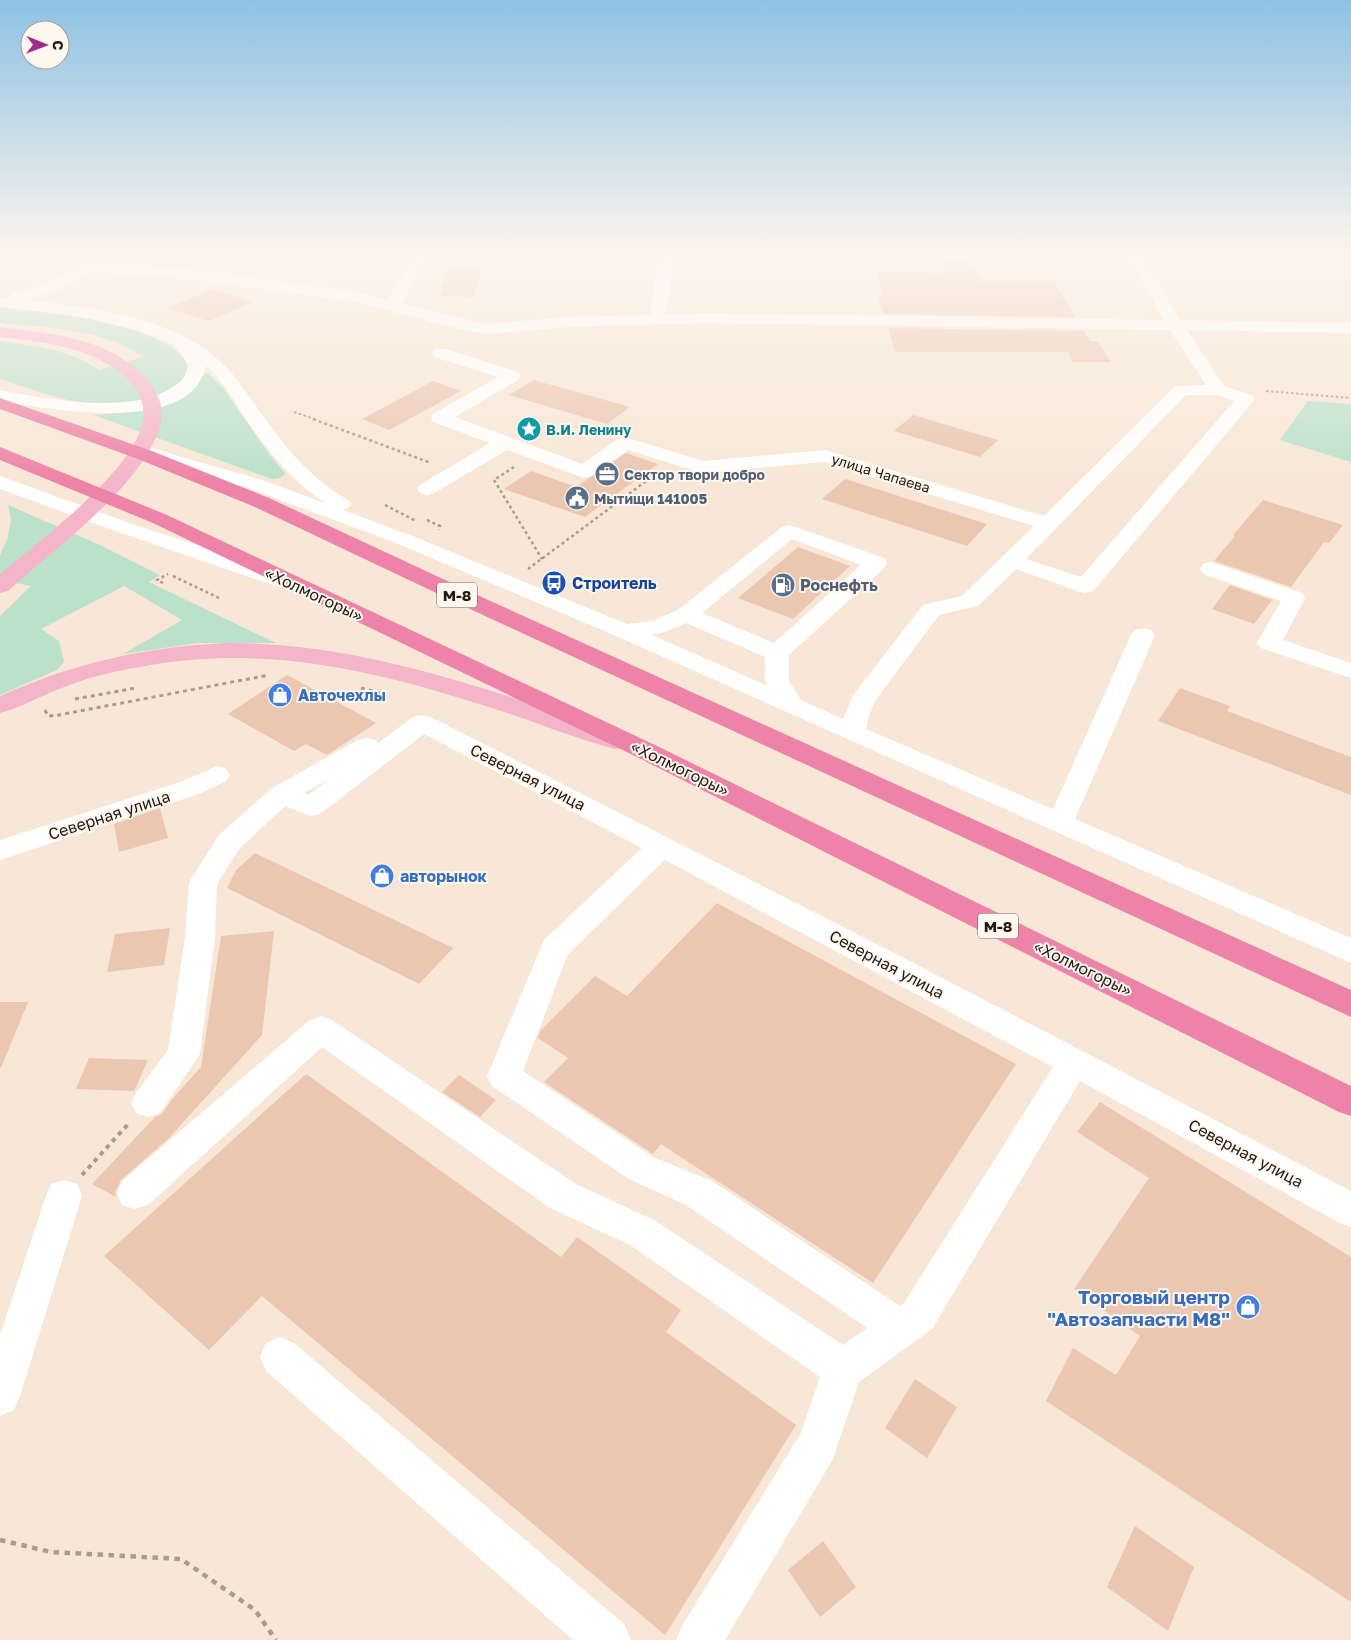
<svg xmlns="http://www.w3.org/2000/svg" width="1351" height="1640" font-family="'Golos Text',sans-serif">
	<rect width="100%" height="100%" fill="#f8e7d6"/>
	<path fill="#bbe1cb" d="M0 305C49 314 145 321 181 355 187 361 189 371 183 378 162 403 110 408 80 402 53 398 26 387 0 379V341C34 346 70 349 99 370L142 357C108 329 42 327 0 323Z
		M208 373 223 388 269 454 285 473C283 478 277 479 272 479L93 415 129 412 199 382 204 374Z
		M1308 401 1351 404V462L1280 440Z
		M8 505 102 546 160 575 149 582 276 643H198L123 654 182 620 124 586 41 629 59 641 64 662 57 670 0 695V616L31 586 0 580V555L7 540 11 521Z"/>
	<path fill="#ebc6b1" d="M940 261H971L981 281H1054L1075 317 884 314 878 296H883L878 272 946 273Z
		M481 268 474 297 440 296 447 269Z
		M213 289 252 302 209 321 168 308Z
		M888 328 1084 331 1090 341H1098L1111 362H1073L1068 352H895Z
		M534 380 630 407 607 424 509 395Z
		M433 381 461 391 389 430 362 419Z
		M913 415 998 440 980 457 894 431Z
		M626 453 658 464 585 517 504 489 531 471 576 487Z
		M845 479 987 524 967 546 822 499Z
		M1263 500 1343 525 1329 543 1324 542 1291 587 1214 561 1235 536 1233 535Z
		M798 547 850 566 793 619 738 598Z
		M1230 585 1272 600 1254 624 1212 609Z
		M287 675 376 723 327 755 306 744 294 751 228 714Z
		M1180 688 1230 706 1227 711 1351 757V795L1158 721Z
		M160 808 168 838 119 852 114 824Z
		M255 853 453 948 419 984 227 888 236 870Z
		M717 903 1016 1064 873 1283 661 1144 653 1154 544 1082 568 1058 538 1038 541 1030 595 976 627 996Z
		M170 928 164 965 107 972 115 934Z
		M274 931 262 1035 169 1138 121 1180 115 1192 116 1197 92 1184 155 1117 162 1114 173 1098 201 1067 221 936Z
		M0 1002H28L1 1068H0Z
		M89 1058 148 1060 134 1091 76 1089Z
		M306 1074 561 1257 577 1237 681 1310 666 1332 796 1425 665 1635 262 1296 209 1350 104 1256Z
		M459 1075 496 1100 480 1117 442 1092Z
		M1100 1102 1351 1257V1602L1046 1401 1073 1348 1116 1375 1140 1336 1074 1289 1149 1178 1077 1132Z
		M915 1379 957 1407 927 1458 885 1428Z
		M1135 1526 1194 1567 1168 1631 1107 1587Z
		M823 1541 856 1587 820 1617 788 1570Z"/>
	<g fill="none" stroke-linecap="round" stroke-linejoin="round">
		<path stroke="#a99c8f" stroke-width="2" stroke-dasharray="2.5 2.5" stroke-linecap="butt" d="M1266 391 1351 398
			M294 412 317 420"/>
		<path stroke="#a99c8f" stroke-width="2.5" stroke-dasharray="3 3" stroke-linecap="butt" d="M313 419 431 463
			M514 467 494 480 542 559
			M385 505 416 521
			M427 520 440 526 439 530
			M528 569 657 473
			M173 576 221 599
			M163 583 157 580 168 574"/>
		<path stroke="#a99c8f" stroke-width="3" stroke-dasharray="4 4" stroke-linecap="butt" d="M361 688 384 694
			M75 699 136 688
			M45 710 48 716 59 715 269 675"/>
		<path stroke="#a99c8f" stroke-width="4" stroke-dasharray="4.5 4.5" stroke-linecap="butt" d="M82 1175 130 1122"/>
		<path stroke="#a99c8f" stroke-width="4.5" stroke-dasharray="5.5 5.5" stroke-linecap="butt" d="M0 1540 51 1552 181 1559 255 1610 276 1640"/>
		<path fill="#fff" fill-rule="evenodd" d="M416 253H430L402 304 486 324 568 317 650 315 656 270 664 253H678L672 270 666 314 706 313 1164 320 1126 253H1140L1180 320 1351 323V333L1187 330 1224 386 1252 395 1255 399 1252 403 1093 591 1085 593 1077 591 1016 569 978 606 939 615 875 701 869 715 866 729 1053 809 1131 635 1135 630 1143 628 1151 630 1155 635 1075 819 1351 938V963L616 636 396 543 248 488 140 457 137 453 140 449 147 447 154 449 262 480 325 503C293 482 270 454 248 422 236 404 224 381 206 366 203 374 201 381 196 387 160 429 48 410 0 400V390C46 399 130 415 171 388 175 386 180 383 183 379 186 375 187 370 189 365L174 345 137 330 83 317 0 307V297L11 298 12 294 46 284 79 267 81 264 86 262 189 269 356 292 388 300ZM90 272 189 279 355 302 463 330 486 334 568 327 706 323 1170 330 1206 385 1175 386 1044 516 825 450 703 461 625 437 618 439 582 464 455 417 518 380 521 376 518 372 446 349H434L432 353 434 357 498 377 433 414 431 418 433 422 490 443 420 485 417 489 420 493 427 495 434 493 507 450 584 478 591 476 628 450 702 473 824 462 1034 526 962 596 923 605 854 694 843 719 801 700 789 681V655L884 568 887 563 884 558 796 527 789 525 782 527 678 610 652 621 627 624 410 535 343 510 348 508 351 504 348 500C290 465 271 423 231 372 182 317 95 308 27 300L64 288ZM1186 395H1217L1234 401 1081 577 1026 559ZM792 539 861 565 774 643 702 613ZM686 623 765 657V681L768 686 652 635 665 632Z
			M0 476 132 524 292 576 295 581 292 586 284 588 276 586 118 532 0 489Z
			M1211 562 1302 593 1305 598 1283 640 1351 663V678L1261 648 1257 643 1281 601 1203 574 1200 569 1203 564Z
			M422 715 431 717 898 955 1351 1191V1227L1338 1222 1080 1081 932 1329 859 1382 833 1459 725 1640H676L683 1624 801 1433 820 1377 630 1245 550 1208 322 1047 148 1205 135 1209 122 1205 117 1193 122 1181 310 1020 321 1016 332 1020 576 1184 656 1221 843 1345 867 1328 686 1205 629 1179 492 1086 487 1076 544 940 642 848 424 734 320 814 310 816 285 806 239 849 217 884 215 938 200 1054 160 1113 148 1117 136 1113 131 1103 136 1093 168 1050 185 938 189 883 193 876 219 835 272 788 358 740 367 738 376 740 378 743 413 717ZM331 778 308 795 304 793ZM665 860 1053 1067 904 1303 900 1306 712 1181 653 1157 523 1071 568 954Z
			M217 766 226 769 230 775 226 781 201 793 0 860V840L183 781Z
			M64 1180 77 1184 82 1196 20 1396 14 1410 0 1416V1335L46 1196 51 1184Z
			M280 1337 294 1343 624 1624 631 1640H573L266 1371 260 1357 266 1343Z"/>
		<path fill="#f4b5cb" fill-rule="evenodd" d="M0 327C53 334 113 338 149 382 162 398 166 416 157 435 132 494 55 548 8 591L0 593V574C38 542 132 472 142 424 147 403 138 387 122 374 108 363 92 355 75 350 51 342 25 340 0 337Z
			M226 643C363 642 496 692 624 735L628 741 624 747 615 749C579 740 543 725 507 713 389 674 276 644 151 665 122 670 94 675 67 686 44 694 23 707 0 713V696C74 663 145 647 226 643Z"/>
		<path fill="#ed83a8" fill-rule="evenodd" d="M0 398 152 451 269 498 486 599 1351 990V1017L470 609 255 507 138 459 0 409Z
			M0 447 167 515 655 745 1351 1086V1116L1339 1112 637 757 153 523 0 460Z"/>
	</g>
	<linearGradient id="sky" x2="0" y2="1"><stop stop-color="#8dc2e4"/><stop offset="0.52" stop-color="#fcf4ed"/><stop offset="1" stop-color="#fcf4ed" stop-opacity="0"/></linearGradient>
	<rect width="1351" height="482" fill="url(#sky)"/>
	<defs>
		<symbol id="sight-disc" viewBox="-11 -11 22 22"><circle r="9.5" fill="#0f9aa8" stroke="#fdf7ef"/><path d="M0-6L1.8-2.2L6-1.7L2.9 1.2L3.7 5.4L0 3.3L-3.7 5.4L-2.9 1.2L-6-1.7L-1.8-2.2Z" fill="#fff"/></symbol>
		<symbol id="office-disc" viewBox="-11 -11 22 22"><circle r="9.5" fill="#5c6f8a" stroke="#fdf7ef"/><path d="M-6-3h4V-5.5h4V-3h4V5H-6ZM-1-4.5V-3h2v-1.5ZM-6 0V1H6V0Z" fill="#fff"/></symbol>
		<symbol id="civic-disc" viewBox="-11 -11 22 22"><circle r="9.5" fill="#5c6f8a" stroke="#fdf7ef"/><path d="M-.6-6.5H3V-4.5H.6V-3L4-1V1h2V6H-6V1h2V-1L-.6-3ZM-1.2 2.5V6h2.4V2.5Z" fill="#fff"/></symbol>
		<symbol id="bus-disc" viewBox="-11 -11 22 22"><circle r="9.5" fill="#1a4fb4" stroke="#fdf7ef"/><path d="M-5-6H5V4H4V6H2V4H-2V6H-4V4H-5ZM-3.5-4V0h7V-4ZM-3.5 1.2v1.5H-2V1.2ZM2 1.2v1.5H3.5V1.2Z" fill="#fff"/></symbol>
		<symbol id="fuel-disc" viewBox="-11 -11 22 22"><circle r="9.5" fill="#5c6f8a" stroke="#fdf7ef"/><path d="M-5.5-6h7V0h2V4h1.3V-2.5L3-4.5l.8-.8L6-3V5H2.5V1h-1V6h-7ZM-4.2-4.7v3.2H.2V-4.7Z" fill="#fff"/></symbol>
		<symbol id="shop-disc" viewBox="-11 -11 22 22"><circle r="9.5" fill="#3f7fe0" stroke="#fdf7ef"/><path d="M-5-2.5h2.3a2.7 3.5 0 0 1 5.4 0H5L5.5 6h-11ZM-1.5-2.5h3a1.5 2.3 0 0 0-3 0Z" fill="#fff"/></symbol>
	</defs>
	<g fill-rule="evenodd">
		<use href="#sight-disc" x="515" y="415" width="28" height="28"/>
		<use href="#office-disc" x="593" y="460" width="28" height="28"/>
		<use href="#civic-disc" x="563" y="484" width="28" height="28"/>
		<use href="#bus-disc" x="540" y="569" width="28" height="28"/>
		<use href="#fuel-disc" x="769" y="571" width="28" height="28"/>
		<use href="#shop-disc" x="266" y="681" width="28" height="28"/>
		<use href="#shop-disc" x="368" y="862" width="28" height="28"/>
		<use href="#shop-disc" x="1234" y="1293" width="28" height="28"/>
	</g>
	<g text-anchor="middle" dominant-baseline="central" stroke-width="4" stroke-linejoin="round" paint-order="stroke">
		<g font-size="14" font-weight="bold" fill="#0d838f" stroke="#fdf7ef" text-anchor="start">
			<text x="546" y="429">В.И. Ленину</text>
		</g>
		<g font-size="14" fill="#211b14" stroke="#fdf7ef">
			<text transform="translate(881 473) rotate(17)">улица Чапаева</text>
		</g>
		<g font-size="14" font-weight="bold" fill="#4e5e75" stroke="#fdf7ef" text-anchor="start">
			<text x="624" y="474">Сектор твори добро</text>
			<text x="594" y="498">Мытищи 141005</text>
		</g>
		<g fill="#fdf7ef" stroke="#635d56" stroke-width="1">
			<rect x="437" y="582.5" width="40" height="25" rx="4"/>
			<rect x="978" y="913.5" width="40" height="25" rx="4"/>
		</g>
		<g font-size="15" font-weight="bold" fill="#211b14">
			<text x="457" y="595">М-8</text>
			<text x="998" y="926">М-8</text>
		</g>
		<g font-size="16" font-weight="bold" fill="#164399" stroke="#fdf7ef" text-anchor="start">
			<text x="572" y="583">Строитель</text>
		</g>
		<g font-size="16" font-weight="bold" fill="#4e5e75" stroke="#fdf7ef" text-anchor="start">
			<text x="800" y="585">Роснефть</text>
		</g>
		<g font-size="16" fill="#211b14" stroke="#fdf7ef">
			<text transform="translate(314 594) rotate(25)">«Холмогоры»</text>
			<text transform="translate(680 768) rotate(26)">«Холмогоры»</text>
			<text transform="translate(528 777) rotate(27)">Северная улица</text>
			<text transform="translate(109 815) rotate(-18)">Северная улица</text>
			<text transform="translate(887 964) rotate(28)">Северная улица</text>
			<text transform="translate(1083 968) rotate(26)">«Холмогоры»</text>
			<text transform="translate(1246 1153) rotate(28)">Северная улица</text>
		</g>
		<g font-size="16" font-weight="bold" fill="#366cbe" stroke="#fdf7ef" text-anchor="start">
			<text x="298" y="695">Авточехлы</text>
			<text x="400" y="876">авторынок</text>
		</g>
		<g font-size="19" font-weight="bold" fill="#366cbe" stroke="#fdf7ef" text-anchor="end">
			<text x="1230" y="1296">Торговый центр<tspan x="1230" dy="22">"Автозапчасти М8"</tspan></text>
		</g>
	</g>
	<g transform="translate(45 45) rotate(91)"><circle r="24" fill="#fdf7ef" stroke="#a59f97"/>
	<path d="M0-4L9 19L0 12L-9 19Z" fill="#a12d88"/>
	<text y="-8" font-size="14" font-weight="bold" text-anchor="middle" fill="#211b14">С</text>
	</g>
</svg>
